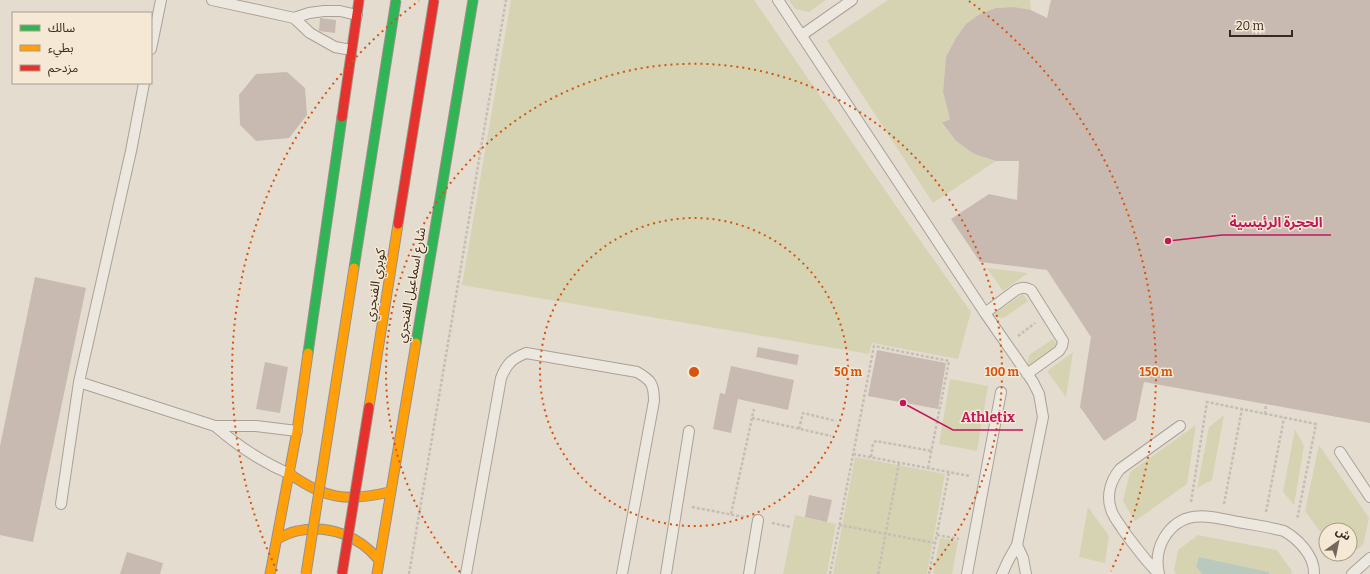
<svg xmlns="http://www.w3.org/2000/svg" width="1370" height="574" font-family="Bitter,'Noto Sans Arabic',serif">
	<rect width="100%" height="100%" fill="#e4dccf"/>
	<path fill="#d6d3b2" d="M511 0H754L907 222 971 312 958 359 872 343 869 354 462 285Z
		M789 0H826L809 12 795 9Z
		M888 0H1030L1031 10 1014 7 996 8 956 38 946 57 943 92 950 119 942 124 956 141 974 154 996 161 933 203 827 41Z
		M987 268 1028 273 1003 291Z
		M1023 294 1028 301 1004 318 991 316Z
		M1053 339 1058 347 1027 367 1029 355Z
		M1073 352 1066 397 1047 371Z
		M950 379 988 386 977 451 939 444Z
		M1224 415 1212 480 1197 488 1209 427Z
		M1196 425 1187 484 1135 521 1123 501 1130 472Z
		M1295 429 1304 446 1294 505 1283 492Z
		M1319 445 1369 518 1363 545 1341 561 1336 554H1350V530H1326V540L1305 511Z
		M855 457 945 474 927 574H833Z
		M1088 507 1109 536 1105 563 1079 557Z
		M795 515 836 524 827 574H783Z
		M1198 535 1277 550 1292 571 1291 574H1269V572L1199 557 1196 566 1202 574H1176L1174 571 1178 550Z
		M940 538 958 541 952 574H933Z"/>
	<path fill="#b9c9be" d="M1199 557 1269 572V574H1202L1196 566Z"/>
	<path fill="#c8bab0" d="M1051 0H1370V423L1144 382 1136 420 1104 441 1080 407 1091 337 1047 270 980 262 951 219 989 194 1017 200 1019 161H996L974 154 956 141 942 123 950 119 943 92 946 57 956 38 966 24 980 14 996 8 1014 7 1031 10 1047 18Z
		M320 18 336 20 335 33 319 31Z
		M287 72 305 88 307 115 289 138 256 141 240 125 239 95 256 74Z
		M35 277 86 288 33 542 0 535V446Z
		M758 347 799 355 797 365 756 357Z
		M877 350 946 363 938 409 868 396Z
		M265 362 288 367 280 413 256 409Z
		M731 366 794 380 788 410 738 399 731 433 713 429 720 393 725 394Z
		M809 495 832 500 827 522 805 517Z
		M127 552 163 563 160 574H120Z"/>
	<g fill="none" stroke-linecap="round" stroke-linejoin="round">
		<defs>
			<path id="lane" d="M212 0 294 18 309 13 324 11H340L357 15
				M778 0 985 313 1033 382 1039 394 1043 417 1017 545 1008 561 1002 574
				M294 18 310 33 335 47 351 50
				M802 35 852 0
				M151 49 161 0
				M985 313 1016 290C1022 287 1025 287 1031 290L1063 341 1062 346 1059 351 1027 374
				M79 382 215 426H256L297 431
				M215 426C238 446 261 462 290 474
				M1340 452 1370 497
				M61 504 79 382 131 151 144 83
				M1017 545 1023 558 1026 574
				M1158 573C1145 560 1134 545 1123 530 1119 523 1113 517 1111 509 1106 495 1111 480 1120 469L1180 426
				M466 574 501 378C507 363 512 359 526 353L637 372C651 380 654 384 654 401L622 574
				M666 574 689 431
				M749 574 758 520
				M967 574 1001 392
				M1159 574C1156 561 1157 550 1164 538 1182 508 1209 516 1238 522 1254 525 1269 527 1284 531 1298 539 1315 556 1314 574
				M1352 574 1370 558"/>
			<path id="fast" d="M416 343 473 0
				M308 353 342 117"/>
			<path id="slow" d="M290 474C325 499 347 502 389 492
				M277 539C284 536 290 532 297 531 329 524 359 536 379 560
				M270 574 297 431 308 353
				M377 574 416 343"/>
			<path id="jam" d="M342 117 359 0"/>
		</defs>
		<use href="#lane" stroke="#aaa197" stroke-width="12"/>
		<use href="#fast" stroke="#999188" stroke-width="11"/>
		<use href="#slow" stroke="#999188" stroke-width="11"/>
		<use href="#jam" stroke="#999188" stroke-width="11"/>
		<path stroke="#c5beb7" stroke-width="2.5" stroke-dasharray="3 2" stroke-linecap="butt" d="M1018 336 1035 323
			M1265 414 1266 405
			M752 418 831 436
			M799 429 803 413 836 421
			M853 454 970 476
			M871 457 873 444 876 441 932 451
			M1191 502 1207 402 1316 424 1297 520
			M1224 504 1242 409
			M692 507 744 517
			M1266 512 1284 418
			M731 514 754 409
			M772 523 791 527
			M839 525 935 543
			M937 535 959 539
			M409 574 506 0
			M830 574 874 346 949 361 928 468
			M878 574 899 463
			M929 574 949 472"/>
		<use href="#lane" stroke="#ece8e0" stroke-width="10"/>
		<use href="#fast" stroke="#30b455" stroke-width="9"/>
		<use href="#slow" stroke="#ff9f0a" stroke-width="9"/>
		<use href="#jam" stroke="#e5322d" stroke-width="9"/>
		<defs>
			<path id="fast-bridge" d="M354 268 396 0"/>
			<path id="slow-bridge" d="M369 407 398 224
				M306 574 354 268"/>
			<path id="jam-bridge" d="M398 224 434 0
				M342 574 369 407"/>
		</defs>
		<use href="#fast-bridge" stroke="#999188" stroke-width="11" stroke-linecap="butt"/>
		<use href="#slow-bridge" stroke="#999188" stroke-width="11" stroke-linecap="butt"/>
		<use href="#jam-bridge" stroke="#999188" stroke-width="11" stroke-linecap="butt"/>
		<use href="#fast-bridge" stroke="#30b455" stroke-width="9"/>
		<use href="#slow-bridge" stroke="#ff9f0a" stroke-width="9"/>
		<use href="#jam-bridge" stroke="#e5322d" stroke-width="9"/>
	</g>
	<g fill="none" stroke="#d6540e" stroke-width="2" stroke-dasharray="2 4">
		<circle cx="694" cy="372" r="154"/>
		<path d="M460 572A308 308 0 1 1 928 572"/>
		<path d="M277 571A462 462 0 0 1 419 1M969 1A462 462 0 0 1 1111 571"/>
	</g>
	<g text-anchor="middle" dominant-baseline="central" stroke-width="3" stroke-linejoin="round" paint-order="stroke">
		<g font-size="13" fill="#38291f" stroke="#f5e9d5">
			<text transform="translate(375 285) rotate(-81)">كوبري الفنجري</text>
			<text transform="translate(411 285) rotate(-80)">شارع اسماعيل الفنجري</text>
		</g>
	</g>
	<circle cx="694" cy="372" r="6" fill="#d6540e" stroke="#f5e9d5" stroke-width="2"/>
	<g font-size="12" text-anchor="middle" font-weight="bold" fill="#d6540e" stroke="#f5e9d5" stroke-width="3" stroke-linejoin="round" paint-order="stroke">
		<text x="848" y="376">50 m</text>
		<text x="1002" y="376">100 m</text>
		<text x="1156" y="376">150 m</text>
	</g>
	<path fill="none" stroke="#c2185b" stroke-width="1.5" d="M1168 241L1222 235H1331M903 403L953 430H1023"/>
	<g fill="#c2185b" stroke="#f5e9d5" stroke-width="1.5">
		<circle cx="1168" cy="241" r="4"/>
		<circle cx="903" cy="403" r="4"/>
	</g>
	<g font-size="14" text-anchor="middle" font-weight="bold" fill="#c2185b" stroke="#f5e9d5" stroke-width="3" stroke-linejoin="round" paint-order="stroke">
		<text x="1276" y="227">الحجرة الرئيسية</text>
		<text x="988" y="422">Athletix</text>
	</g>
	<rect x="12" y="12" width="140" height="72" fill="#f5e9d5" stroke="#a99c8c"/>
	<rect x="20" y="25" width="20" height="6" fill="#30b455" stroke="#a99c8c"/>
	<text x="48" y="32" font-size="12" fill="#38291f">سالك</text>
	<rect x="20" y="45" width="20" height="6" fill="#ff9f0a" stroke="#a99c8c"/>
	<text x="48" y="52" font-size="12" fill="#38291f">بطيء</text>
	<rect x="20" y="65" width="20" height="6" fill="#e5322d" stroke="#a99c8c"/>
	<text x="48" y="72" font-size="12" fill="#38291f">مزدحم</text>
	<g transform="translate(1338 542) rotate(33)"><circle r="19" fill="#f5e9d5" stroke="#a99c8c"/>
	<path d="M0-3L7 15L0 10L-7 15Z" fill="#74685d"/>
	<text y="-6" font-size="11" font-weight="bold" text-anchor="middle" fill="#38291f">ش</text>
	</g>
	<path d="M1230 30v6h62v-6" fill="none" stroke="#38291f" stroke-width="2"/>
	<text x="1236" y="30" font-size="12" fill="#38291f" stroke="#f5e9d5" stroke-width="3" paint-order="stroke">20 m</text>
</svg>
